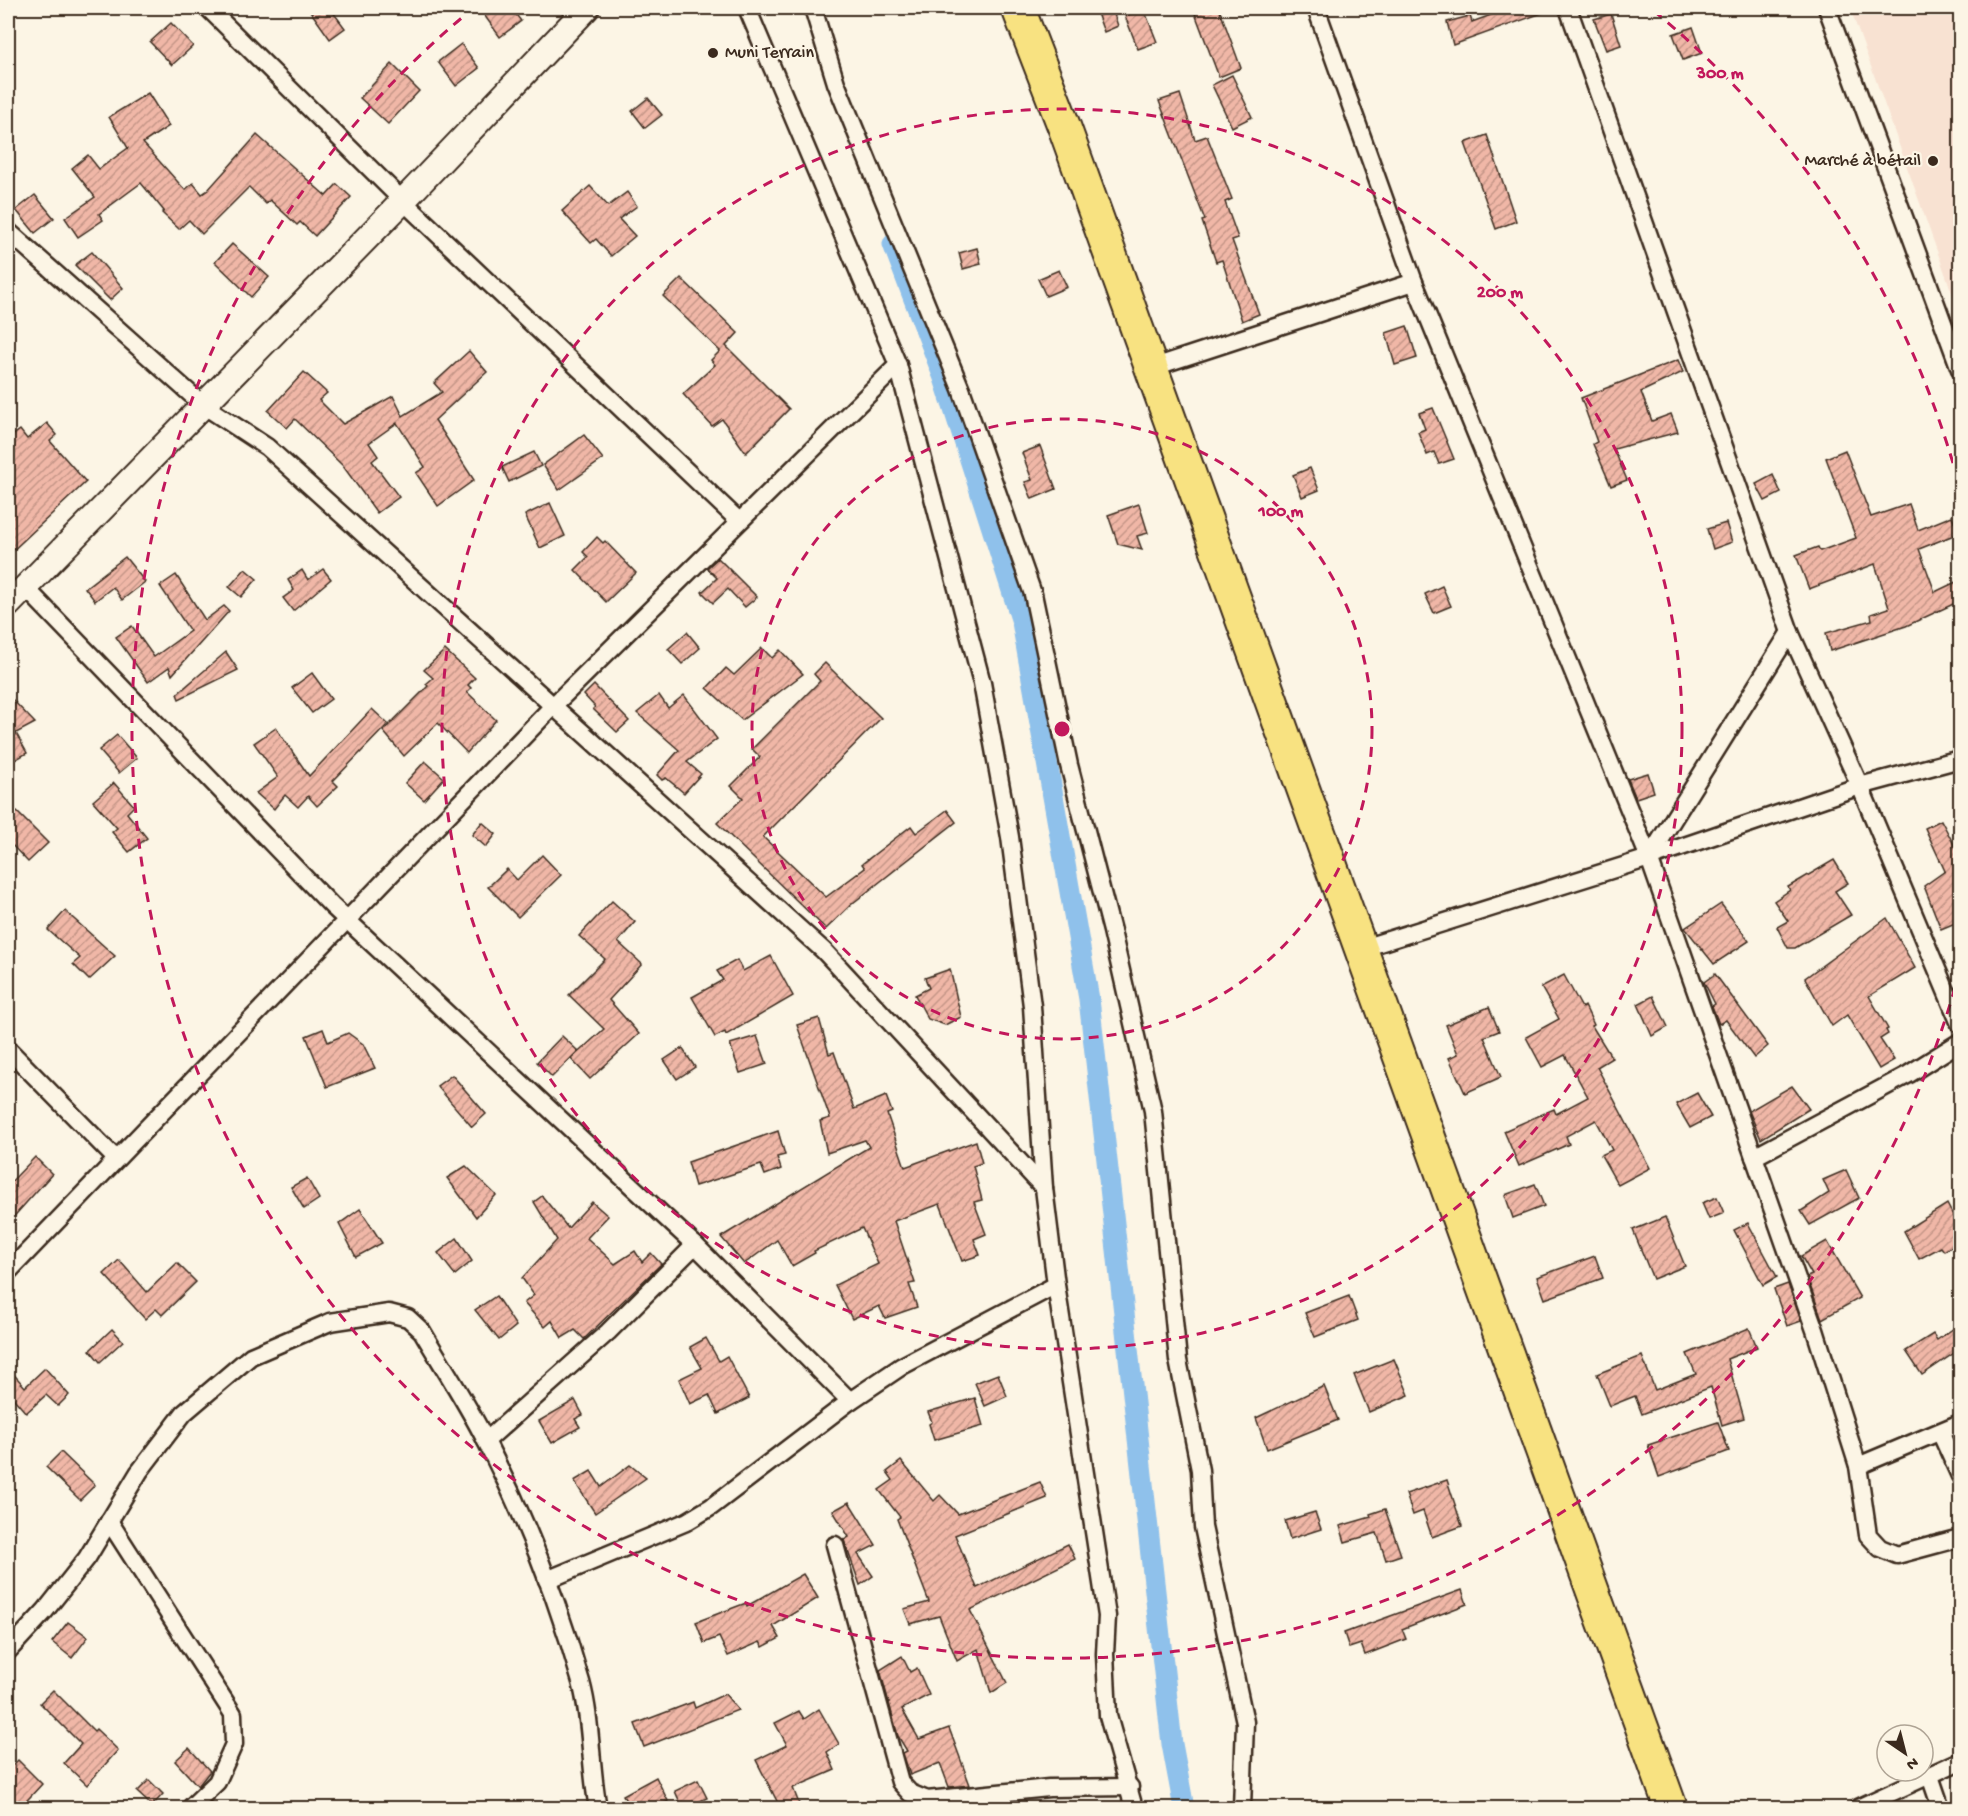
<svg xmlns="http://www.w3.org/2000/svg" width="1968" height="1816" viewBox="0 0 1968 1816" font-family="'Gochi Hand',sans-serif">
  <defs>
    <pattern id="building-hatch" width="6" height="6" patternUnits="userSpaceOnUse" patternTransform="scale(1.5)"><rect width="6" height="6" fill="#f0b7a7"/><path d="M-1 1l2-2M0 6l6-6M5 7l2-2" fill="none" stroke="#c49587"/></pattern>
  </defs>
  <rect width="100%" height="100%" fill="#fcf5e5"/>
  <filter id="ink" filterUnits="userSpaceOnUse"><feTurbulence type="fractalNoise" baseFrequency=".0167" numOctaves="2"/><feDisplacementMap in="SourceGraphic" scale="12" xChannelSelector="R" yChannelSelector="G"/><feConvolveMatrix kernelMatrix="1 2 1 2 8 2 1 2 1" color-interpolation-filters="sRGB"/></filter>
  <g filter="url(#ink)">
    <path fill="#f8e2d2" d="M1850 8H1960V315Z"/>
    <g fill="none" stroke-linecap="round" stroke-linejoin="round">
      <path stroke="#8fc1eb" stroke-width="21" d="M893 244 944 378 1022 622 1089 999 1172 1744 1184 1808"/>
    </g>
    <g fill="url(#building-hatch)" stroke="#3b2a1e" stroke-width="1.5">
      <path d="M308 8H330L345 28 330 39Z"/>
      <path d="M479 8H511L521 21 500 37Z"/>
      <path d="M1095 8H1112L1118 26 1104 32Z"/>
      <path d="M1193 8H1219L1241 68 1219 77Z"/>
      <path d="M1510 8 1553 9 1453 45 1447 22 1470 16 1472 22Z"/>
      <path d="M1144 9 1157 42 1138 49 1125 16Z"/>
      <path d="M1611 14 1621 45 1606 50 1594 19Z"/>
      <path d="M171 23 193 46 172 65 150 42Z"/>
      <path d="M1693 27 1702 53 1683 60 1673 34Z"/>
      <path d="M461 44 479 68 456 86 438 62Z"/>
      <path d="M392 64 419 91 388 124 360 98Z"/>
      <path d="M1232 75 1252 117 1232 127 1212 85Z"/>
      <path d="M148 93 169 126 143 143 185 190 193 183 202 194 208 190 257 135 326 196 337 184 351 197 315 236 300 222 297 225 270 200 266 204 249 187 202 234 189 220 179 229 162 213 164 211 141 183 99 214 103 220 78 237 65 218 95 197 72 168 88 155 99 169 128 148 109 117Z"/>
      <path d="M1180 94 1195 140 1207 136 1232 199 1225 202 1238 238 1232 240 1259 314 1242 321 1222 260 1216 262 1202 221 1205 220 1159 101Z"/>
      <path d="M648 98 662 115 645 128 632 111Z"/>
      <path d="M1487 135 1516 221 1496 229 1465 143Z"/>
      <path d="M590 186 608 206 627 192 637 206 619 219 635 236 611 256 596 239 591 243 562 211Z"/>
      <path d="M35 195 54 218 35 233 16 210Z"/>
      <path d="M232 244 269 277 251 297 215 262Z"/>
      <path d="M977 248 981 264 963 269 959 253Z"/>
      <path d="M92 252 123 288 110 300 75 265Z"/>
      <path d="M1059 270 1067 287 1046 296 1038 279Z"/>
      <path d="M681 278 738 333 726 346 789 409 746 453 722 419 712 426 683 394 715 365 711 360 720 351 663 296Z"/>
      <path d="M1407 326 1417 358 1395 365 1386 333Z"/>
      <path d="M469 351 487 372 435 420 474 480 438 506 416 473 425 467 397 423 369 443 378 456 372 461 399 497 377 513 343 466 295 419 287 428 268 411 304 372 327 393 319 400 343 424 393 396 403 416 442 392 434 383Z"/>
      <path d="M1678 360 1683 372 1641 392 1652 421 1671 414 1678 432 1614 449 1627 480 1611 486 1593 444 1597 442 1581 398Z"/>
      <path d="M1433 408 1454 459 1439 464 1434 452 1427 455 1418 432 1425 429 1419 413Z"/>
      <path d="M47 423 57 435 50 441 86 482 8 555V439L20 430 27 439Z"/>
      <path d="M584 435 603 459 559 490 543 465Z"/>
      <path d="M1040 446 1056 489 1032 499 1025 482 1032 480 1022 453Z"/>
      <path d="M1845 450 1871 517 1909 504 1918 530 1952 516 1959 533 1919 549 1935 592 1960 580V601L1906 626 1830 651 1826 633 1872 620 1871 614 1889 608 1875 564 1809 589 1796 555 1818 547 1820 551 1856 538 1826 458Z"/>
      <path d="M534 452 541 466 509 482 502 467Z"/>
      <path d="M1310 468 1319 490 1302 497 1293 475Z"/>
      <path d="M1773 475 1781 493 1765 501 1756 484Z"/>
      <path d="M550 503 565 536 540 548 525 515Z"/>
      <path d="M1139 504 1148 533 1137 536 1142 550 1118 544 1108 515Z"/>
      <path d="M1726 523 1732 542 1713 549 1707 529Z"/>
      <path d="M597 537 603 543 605 541 636 573 606 602 575 570 588 557 583 552Z"/>
      <path d="M125 557 145 582 122 600 113 587 95 601 85 588Z"/>
      <path d="M718 558 757 597 745 607 728 589 713 603 702 592 717 578 707 568Z"/>
      <path d="M245 569 257 579 241 597 229 587Z"/>
      <path d="M323 569 331 579 293 611 283 598 294 590 288 580 302 570 308 580Z"/>
      <path d="M176 575 205 620 224 606 229 611 172 675 169 667 148 682 116 637 132 626 154 657 190 631 160 586Z"/>
      <path d="M1442 586 1451 606 1434 613 1425 594Z"/>
      <path d="M687 632 700 648 682 664 668 649Z"/>
      <path d="M762 648 772 658 780 650 803 674 742 720 707 688 726 668 734 675Z"/>
      <path d="M445 650 475 678 468 685 471 688 467 692 496 720 467 753 438 723 404 756 383 731 428 686 426 684 433 678 424 670Z"/>
      <path d="M226 652 238 670 179 699 177 694Z"/>
      <path d="M825 663 881 718 763 837 826 897 865 868 862 864 911 826 916 833 947 810 956 822 853 903 826 929 717 823 743 798 731 786 760 757 752 749 820 681 814 674Z"/>
      <path d="M312 673 331 699 312 713 292 688Z"/>
      <path d="M594 685 629 721 617 732 593 709 595 707 584 695Z"/>
      <path d="M8 695 35 723 16 733 27 753 8 764Z"/>
      <path d="M659 695 668 708 684 695 717 739 687 762 701 774 684 793 666 778 662 780 657 775 679 750 637 713Z"/>
      <path d="M372 709 388 724 333 781 338 786 317 806 308 796 298 807 285 795 274 809 256 793 278 777 254 743 276 728 309 776Z"/>
      <path d="M117 735 137 758 119 773 99 750Z"/>
      <path d="M425 761 444 778 424 800 405 783Z"/>
      <path d="M1648 773 1654 792 1636 798 1628 779Z"/>
      <path d="M114 783 134 806 127 813 147 838 129 852 112 832 117 828 93 801Z"/>
      <path d="M8 803 48 843 28 862 8 841Z"/>
      <path d="M1941 820 1960 856V921L1941 929 1924 886 1945 871 1925 828Z"/>
      <path d="M482 822 496 834 486 847 472 835Z"/>
      <path d="M542 855 561 875 518 917 488 887 507 869 517 880Z"/>
      <path d="M1834 860 1848 883 1835 891 1851 915 1795 948H1788L1777 927 1788 921 1774 901 1790 890 1788 887Z"/>
      <path d="M612 901 635 922 618 942 642 964 609 1000 639 1034 590 1079 571 1059 604 1029 569 995 605 959 579 936Z"/>
      <path d="M1721 904 1749 941 1714 964 1685 928Z"/>
      <path d="M65 911 115 956 89 980 73 964 80 958 48 930Z"/>
      <path d="M1887 918 1915 968 1869 996 1888 1029 1886 1030 1888 1034 1880 1039 1894 1060 1879 1069 1847 1015 1832 1026 1805 978Z"/>
      <path d="M771 956 793 996 726 1035 725 1032 715 1037 692 997 723 980 717 971 737 960 743 971Z"/>
      <path d="M950 969 961 1017 945 1025 928 1019 915 995 929 988 925 978Z"/>
      <path d="M1715 974 1768 1046 1754 1058 1726 1020 1719 1024 1712 1006 1715 1004 1704 982Z"/>
      <path d="M1564 975 1582 1008 1585 1006 1594 1025 1592 1026 1612 1058 1597 1067 1650 1168 1618 1185 1601 1155 1612 1150 1596 1120 1566 1136 1569 1144 1519 1166 1504 1131 1554 1109 1556 1114 1588 1097 1565 1055 1542 1067 1526 1037 1559 1019 1541 987Z"/>
      <path d="M1653 996 1668 1027 1652 1036 1638 1004Z"/>
      <path d="M1489 1007 1499 1031 1484 1037 1501 1077 1465 1093 1449 1058 1458 1054 1446 1025Z"/>
      <path d="M819 1018 829 1054 834 1052 854 1109 886 1096 892 1112 887 1114 905 1167 976 1141 982 1163 973 1166 982 1200 974 1202 986 1234 974 1239 980 1255 962 1261 940 1204 894 1221 915 1283 909 1284 917 1307 885 1318 879 1306 852 1319 835 1285 878 1264 862 1228 814 1251 815 1253 792 1266 777 1240 744 1264 721 1237 869 1147 865 1140 827 1153 820 1121 830 1118 797 1025Z"/>
      <path d="M323 1029 328 1042 348 1033 363 1044 375 1068 327 1087 306 1036Z"/>
      <path d="M562 1036 578 1051 552 1077 537 1062Z"/>
      <path d="M757 1036 767 1064 740 1073 730 1044Z"/>
      <path d="M682 1048 695 1067 677 1079 664 1060Z"/>
      <path d="M452 1075 486 1114 472 1127 437 1086Z"/>
      <path d="M1792 1086 1809 1109 1761 1139 1749 1111Z"/>
      <path d="M1697 1093 1711 1117 1690 1128 1676 1104Z"/>
      <path d="M778 1131 785 1155 777 1157 781 1169 765 1175 761 1165 695 1186 688 1162Z"/>
      <path d="M35 1157 52 1174 8 1223V1185Z"/>
      <path d="M466 1166 496 1195 476 1217 447 1178Z"/>
      <path d="M1846 1170 1859 1198 1810 1225 1801 1211 1829 1193 1823 1180Z"/>
      <path d="M307 1178 319 1199 304 1209 291 1187Z"/>
      <path d="M1535 1184 1544 1206 1513 1218 1505 1195Z"/>
      <path d="M542 1196 568 1228 592 1202 608 1216 587 1238 615 1264 635 1251 642 1262 651 1253 661 1264 584 1339 575 1330 562 1338 552 1321 545 1327 524 1303 534 1295 522 1278 557 1240 534 1202Z"/>
      <path d="M1717 1197 1724 1213 1709 1219 1702 1203Z"/>
      <path d="M1947 1204 1960 1229V1242L1944 1251 1941 1247 1919 1259 1904 1231Z"/>
      <path d="M360 1209 382 1243 356 1257 339 1224Z"/>
      <path d="M1665 1217 1685 1266 1653 1279 1633 1230Z"/>
      <path d="M1748 1223 1777 1277 1763 1285 1734 1230Z"/>
      <path d="M457 1238 472 1261 455 1275 438 1253Z"/>
      <path d="M1827 1241 1860 1298 1822 1319 1807 1277 1812 1275 1801 1256Z"/>
      <path d="M1595 1256 1603 1278 1545 1299 1537 1277Z"/>
      <path d="M119 1260 147 1292 177 1263 196 1282 162 1315 156 1309 145 1319 104 1274Z"/>
      <path d="M1788 1284 1801 1321 1787 1326 1774 1289Z"/>
      <path d="M496 1296 516 1326 499 1340 475 1310Z"/>
      <path d="M1349 1296 1358 1320 1315 1337 1305 1313Z"/>
      <path d="M1960 1324V1349L1922 1375 1906 1351 1933 1334 1937 1340Z"/>
      <path d="M1749 1328 1757 1347 1727 1359 1744 1418 1722 1425 1711 1387 1642 1414 1635 1396 1610 1406 1597 1374 1642 1356 1655 1390 1696 1374 1687 1354Z"/>
      <path d="M112 1329 123 1341 100 1362 90 1350Z"/>
      <path d="M706 1338 719 1361 727 1356 749 1398 718 1414 709 1395 690 1404 679 1379 702 1368 690 1347Z"/>
      <path d="M1394 1359 1409 1395 1369 1412 1354 1375Z"/>
      <path d="M8 1368 25 1387 45 1368 69 1395 58 1406 46 1395 26 1413 8 1392Z"/>
      <path d="M998 1374 1007 1396 985 1406 975 1383Z"/>
      <path d="M1324 1386 1338 1420 1267 1449 1256 1418Z"/>
      <path d="M975 1398 983 1426 934 1440 929 1424 932 1422 928 1412Z"/>
      <path d="M575 1400 583 1415 575 1419 580 1427 552 1443 539 1421Z"/>
      <path d="M1718 1422 1729 1451 1659 1477 1648 1445Z"/>
      <path d="M61 1452 95 1485 80 1500 46 1467Z"/>
      <path d="M901 1461 934 1501 940 1495 958 1514 1040 1482 1047 1498 955 1535 977 1588 1068 1544 1075 1559 970 1610 1007 1683 991 1693 978 1649 957 1661 939 1616 910 1624 904 1609 929 1602 897 1519 900 1517 879 1490 893 1480 887 1472Z"/>
      <path d="M630 1465 646 1478 595 1513 574 1481 591 1471 601 1487Z"/>
      <path d="M1447 1480 1462 1526 1432 1537 1423 1511 1413 1515 1406 1494Z"/>
      <path d="M849 1502 876 1545 858 1554 873 1576 860 1585 844 1540 849 1537 833 1511Z"/>
      <path d="M1385 1509 1401 1555 1386 1560 1377 1533 1345 1542 1340 1526 1371 1517 1370 1514Z"/>
      <path d="M1315 1512 1321 1529 1290 1539 1285 1521Z"/>
      <path d="M803 1574 818 1598 773 1626 780 1638 763 1647 760 1642 728 1656 719 1637 704 1643 696 1622 746 1603 747 1606Z"/>
      <path d="M1462 1590 1467 1604 1402 1629 1406 1639 1365 1655 1361 1644 1349 1648 1344 1633Z"/>
      <path d="M68 1622 88 1637 72 1658 52 1642Z"/>
      <path d="M902 1656 910 1672 917 1668 929 1695 902 1709 919 1739 949 1728 970 1785 949 1787 940 1763 910 1775 903 1753 907 1751 898 1736 880 1670Z"/>
      <path d="M53 1690 94 1731 96 1729 118 1750 87 1785 64 1763 81 1744 40 1703Z"/>
      <path d="M725 1694 738 1710 644 1747 635 1724 693 1702 695 1708Z"/>
      <path d="M819 1709 839 1744 827 1752 835 1770 793 1788 801 1809H781L756 1760 787 1745 775 1723 799 1711 804 1719Z"/>
      <path d="M189 1748 210 1771 198 1786 175 1761Z"/>
      <path d="M18 1760 42 1784 19 1809H8V1770Z"/>
      <path d="M656 1777 668 1801 656 1809H630L623 1795Z"/>
      <path d="M149 1780 163 1794 152 1806 137 1792Z"/>
      <path d="M698 1780 707 1798 683 1809 675 1791Z"/>
    </g>
    <g fill="none" stroke-linecap="round" stroke-linejoin="round">
      <defs>
        <g id="street">
          <path d="M208 8 403 201 738 520"/>
          <path d="M747 8 898 365 982 683 1010 837 1032 1006 1044 1188 1056 1285 1107 1616 1105 1654 1108 1716 1134 1808"/>
          <path d="M813 8 836 83 961 389 1033 594 1069 765 1112 931 1153 1111 1178 1360 1200 1470 1203 1527 1245 1722 1242 1808"/>
          <path d="M1316 8 1414 282 1649 858 1815 1330 1858 1466 1868 1535 1880 1548 1897 1555 1960 1538"/>
          <path d="M1568 8 1790 632"/>
          <path d="M1827 8 1960 369"/>
          <path d="M8 231 203 405 267 447 824 951 1044 1188"/>
          <path d="M1151 368 1414 282"/>
          <path d="M25 587 332 906 695 1245 850 1401"/>
          <path d="M1649 858 1790 632 1860 786 1960 1024"/>
          <path d="M1360 949 1649 858 1860 786 1960 759"/>
          <path d="M8 1049 116 1159"/>
          <path d="M1754 1157 1909 1074 1960 1042"/>
          <path d="M8 1272 553 706 898 365"/>
          <path d="M1940 1432 1960 1476"/>
          <path d="M486 1441 608 1332 695 1245"/>
          <path d="M1858 1466 1960 1423"/>
          <path d="M109 1521 233 1714 234 1744 217 1782 190 1808"/>
          <path d="M835 1545 900 1782 910 1793 927 1800 1049 1788 1130 1787"/>
          <path d="M547 1580 686 1522 711 1507 850 1401 902 1366 1056 1285"/>
          <path d="M8 1651 45 1611 87 1558 139 1472 184 1413 251 1356 330 1322 389 1313 408 1318 422 1331C443 1367 467 1403 486 1441 525 1517 558 1600 581 1682 592 1722 590 1768 598 1808"/>
          <path d="M1930 1776 1941 1808"/>
          <path d="M1858 1808 1960 1761"/>
        </g>
        <path id="secondary" d="M8 605 403 201 587 8"/>
        <path id="highway" d="M1018 8 1065 129 1671 1808"/>
      </defs>
      <use href="#street" stroke="#3b2a1e" stroke-width="21"/>
      <use href="#secondary" stroke="#3b2a1e" stroke-width="28"/>
      <use href="#highway" stroke="#3b2a1e" stroke-width="36"/>
      <use href="#street" stroke="#fcf5e5" stroke-width="16"/>
      <use href="#secondary" stroke="#fcf5e5" stroke-width="24"/>
      <use href="#highway" stroke="#f8e281" stroke-width="32"/>
    </g>
  </g>
  <g fill="none" stroke="#c2185b" stroke-width="3" stroke-dasharray="10 8">
    <circle cx="1062" cy="729" r="310"/>
    <circle cx="1062" cy="729" r="620"/>
    <path d="M1960 970A930 930 0 1 1 470 11M1654 11A930 930 0 0 1 1960 488"/>
  </g>
  <g fill="#3b2a1e" stroke="#fcf5e5" stroke-width="2">
    <circle cx="713" cy="53" r="6"/>
    <circle cx="1933" cy="161" r="6"/>
  </g>
  <g text-anchor="middle" dominant-baseline="central" stroke-width="4.5" stroke-linejoin="round" paint-order="stroke">
    <g font-size="18" fill="#3b2a1e" stroke="#fcf5e5" text-anchor="start">
      <text x="725" y="53">Muni Terrain</text>
      <text x="1921" y="161" text-anchor="end">Marché à bétail</text>
    </g>
  </g>
  <circle cx="1062" cy="729" r="9" fill="#c2185b" stroke="#fcf5e5" stroke-width="3"/>
  <g font-size="18" text-anchor="middle" font-weight="bold" fill="#c2185b" stroke="#fcf5e5" stroke-width="4.5" stroke-linejoin="round" paint-order="stroke">
    <text x="1720" y="78">300 m</text>
    <text x="1500" y="297">200 m</text>
    <text x="1281" y="516">100 m</text>
  </g>
  <rect width="1968" height="1816" fill="none" stroke="#fcf5e5" stroke-width="30"/>
  <rect x="15" y="15" width="1938" height="1786" fill="none" stroke="#3b2a1e" stroke-width="2" filter="url(#ink)"/>
  <g transform="translate(1905 1753) rotate(145)"><circle r="28" fill="#fcf5e5" stroke="#afa495" stroke-width="1.5"/>
  <path d="M0-4.5L10 22L0 15L-10 22Z" fill="#3b2a1e"/>
  <text y="-9" font-size="16" font-weight="bold" text-anchor="middle" fill="#3b2a1e">N</text>
  </g>
</svg>
